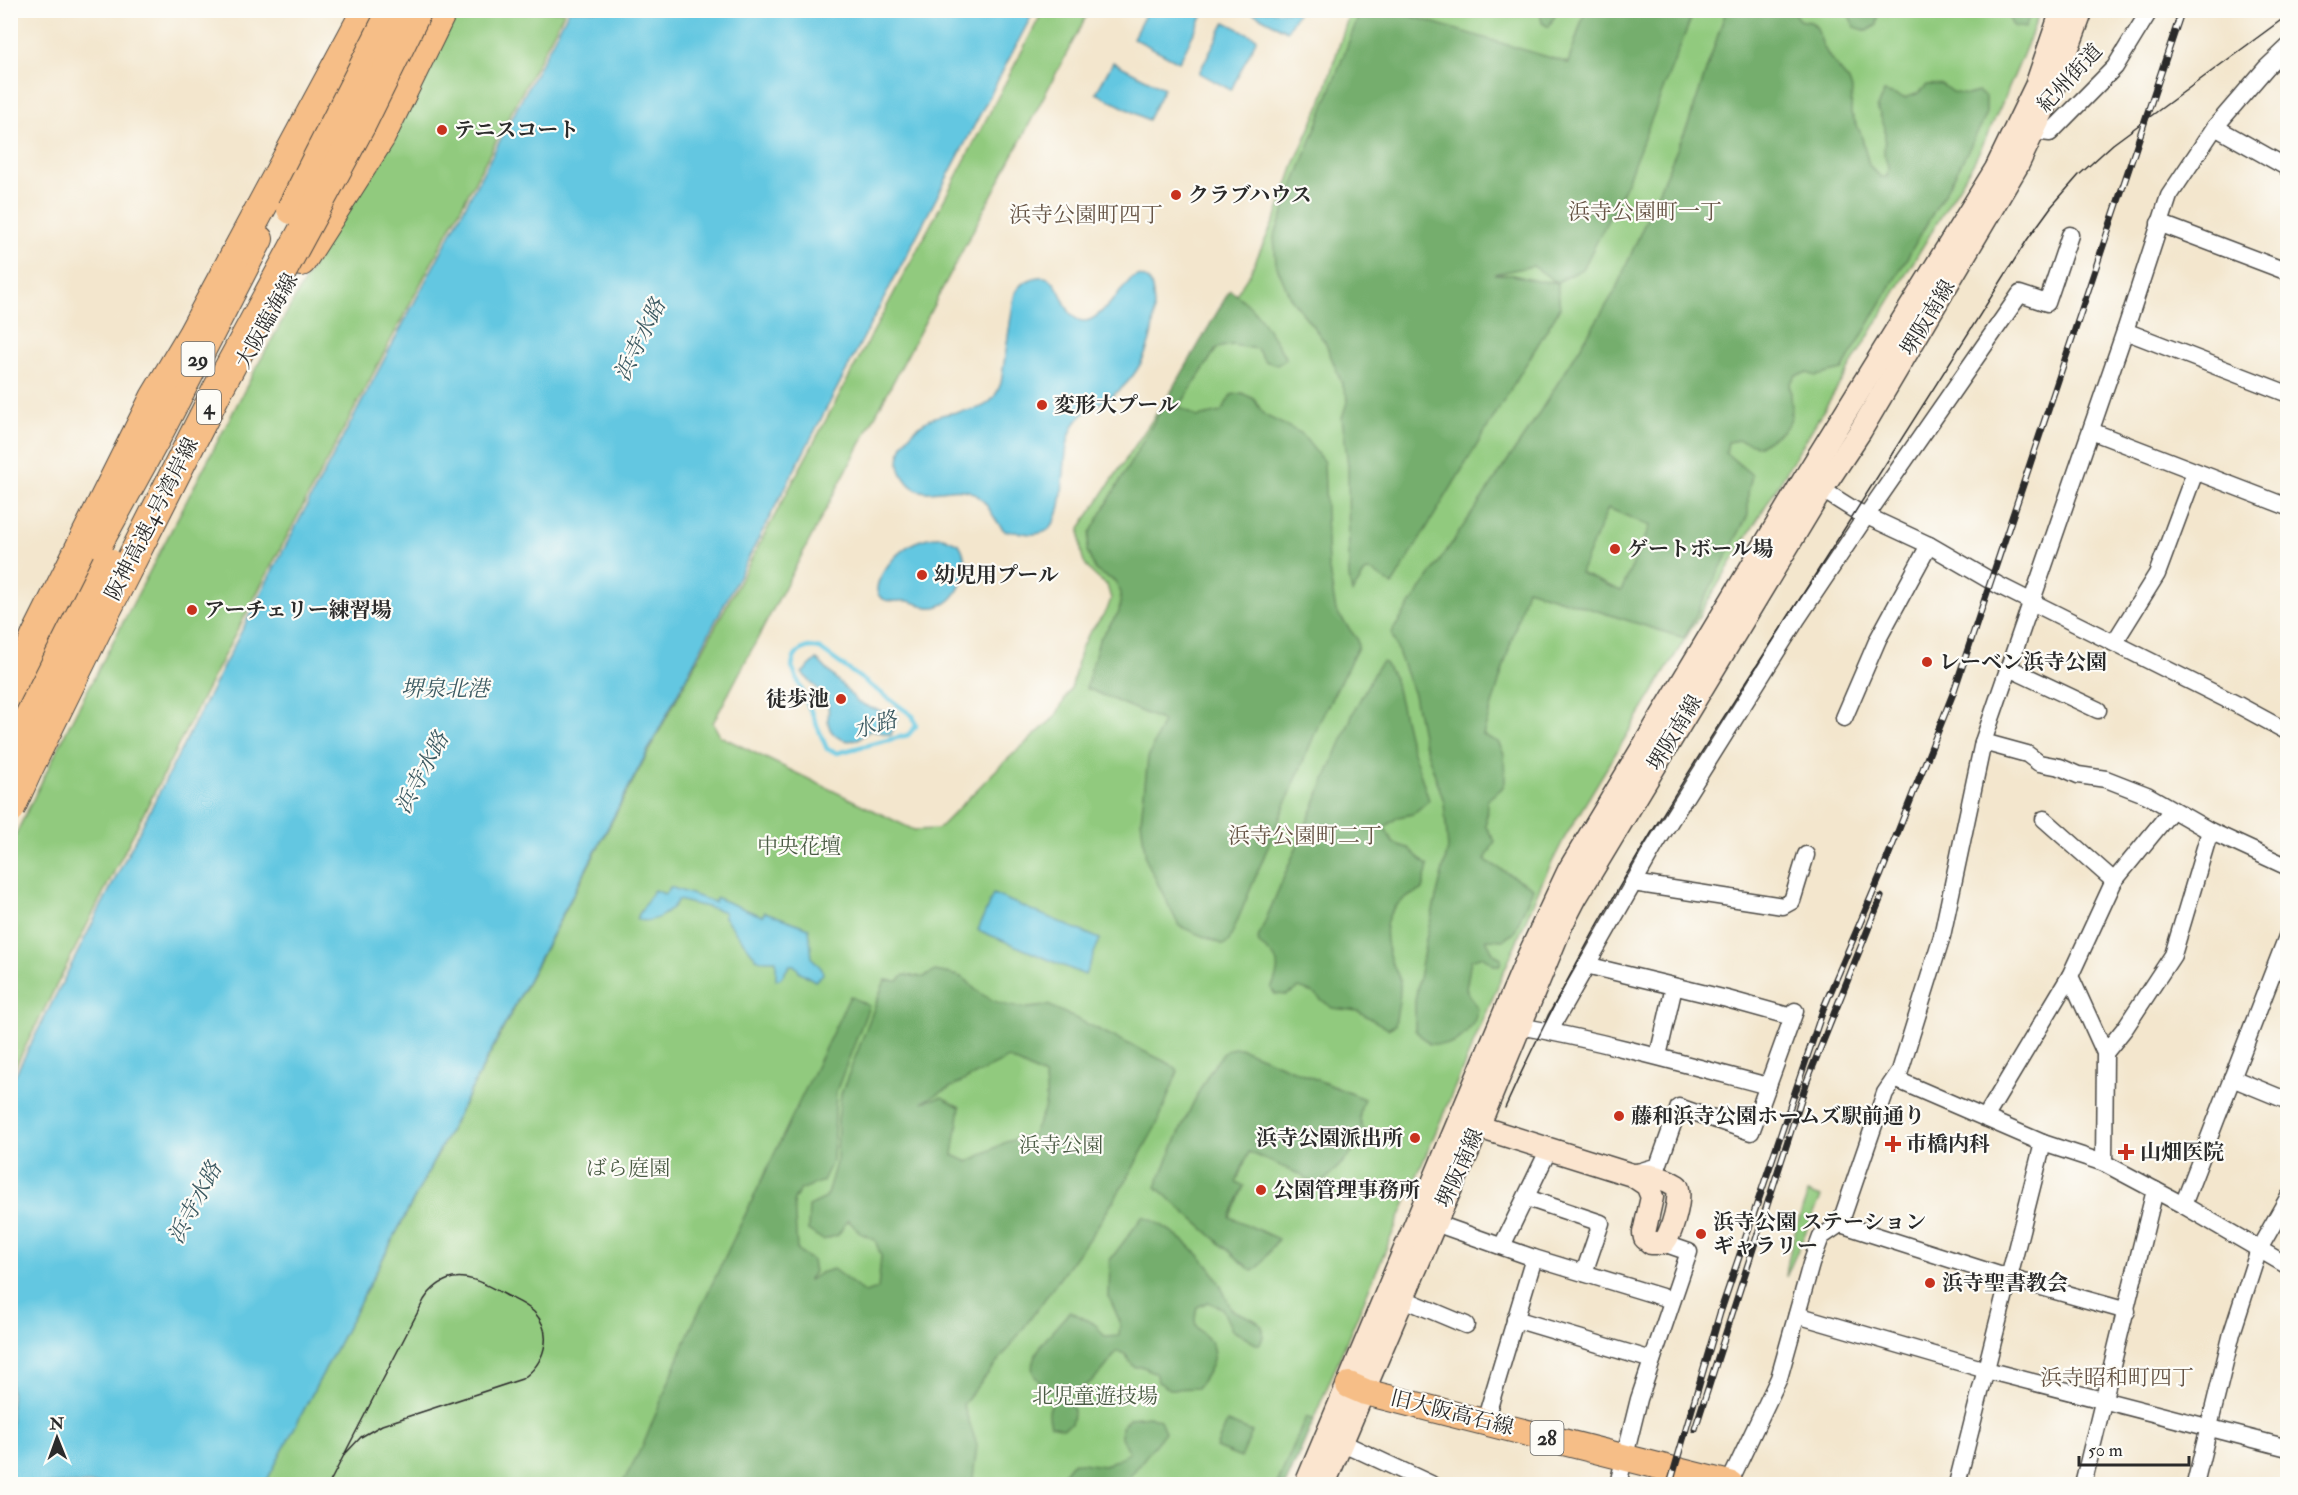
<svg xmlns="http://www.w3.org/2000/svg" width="2298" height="1495" viewBox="0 0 2298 1495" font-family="'IM FELL Double Pica','Noto Serif JP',serif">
  <rect width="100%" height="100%" fill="#fdfcf7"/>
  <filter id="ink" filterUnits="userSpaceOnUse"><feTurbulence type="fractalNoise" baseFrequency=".0167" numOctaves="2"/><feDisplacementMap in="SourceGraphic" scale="12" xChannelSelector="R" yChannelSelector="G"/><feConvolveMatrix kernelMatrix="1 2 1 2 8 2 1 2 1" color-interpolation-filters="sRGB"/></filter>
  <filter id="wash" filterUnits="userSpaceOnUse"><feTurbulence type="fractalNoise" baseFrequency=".008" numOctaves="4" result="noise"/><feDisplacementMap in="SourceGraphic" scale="24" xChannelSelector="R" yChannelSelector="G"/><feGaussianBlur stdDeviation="1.35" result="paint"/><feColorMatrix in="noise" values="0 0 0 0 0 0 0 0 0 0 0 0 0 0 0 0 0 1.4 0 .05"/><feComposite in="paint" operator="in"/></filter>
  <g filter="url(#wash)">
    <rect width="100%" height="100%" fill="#f3e6cd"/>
    <g fill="#91ca7e" stroke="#5e7a54" stroke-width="1.5">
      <path d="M454 11H565L220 663 11 1075V844L73 718 255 370Z"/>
      <path d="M1043 11H1089L713 723 720 736 914 830 938 829 1000 766 1055 717 1072 686 1081 648 1088 635 1107 610 1111 599 1107 585C1081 568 1080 557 1080 528L1249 275 1278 212 1295 162 1321 103 1350 11H2040C2021 63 1999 112 1974 162L1565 837 1542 882 1286 1484H265L654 741 946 196Z"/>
      <path d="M1808 1193 1821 1197 1786 1277C1788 1252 1798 1220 1808 1193Z"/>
    </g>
    <g fill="#74ae6d" stroke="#506c4c" stroke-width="1.5" fill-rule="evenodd">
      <path d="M1361 10 1394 11 1568 63 1585 11H1694L1626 184 1583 269 1557 282 1560 308 1392 585 1373 572 1366 571 1352 593 1349 577 1348 465 1342 418 1348 399 1325 342 1290 297 1276 264 1274 237ZM1533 266 1556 282 1537 281 1513 275 1494 274Z"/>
      <path d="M1540 11H1557L1549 27 1542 23Z"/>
      <path d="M1726 11H1793L1799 20 1811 22 1817 28 1823 46 1830 58 1849 81 1852 89 1851 113 1861 134 1869 165 1881 177H1887L1888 166 1884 154 1885 128 1877 107 1884 92 1905 98 1919 93 1927 85 1941 84 1952 92 1967 95 1978 92 1986 97V116L1954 177 1842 370 1816 376 1807 373 1796 375 1790 384C1794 425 1794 425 1759 446L1739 440 1728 442 1726 453 1752 475 1748 493V515L1684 638 1527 589 1483 735 1498 742 1504 754 1505 782 1502 788 1487 800 1486 827 1495 841 1485 860 1533 888 1514 933 1503 940 1486 939 1494 954 1501 958 1500 965H1494L1482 956 1471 960 1466 989 1478 1009C1476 1022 1466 1036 1453 1043 1447 1046 1436 1044 1429 1044L1415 1030V1001L1426 939 1448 849 1444 802 1423 740 1414 695 1392 635 1393 630 1531 426 1614 293 1689 122ZM1608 508 1650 526 1621 591 1580 573Z"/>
      <path d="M1846 11H1878L1877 25 1867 31 1855 27Z"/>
      <path d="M2005 11V10L2032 11 2025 28 2013 26Z"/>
      <path d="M1230 290C1258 309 1268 329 1286 358L1284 361 1277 365 1265 361 1257 349 1232 345 1217 348 1179 407 1197 417 1221 412 1231 395 1242 393 1254 399 1264 415 1301 433 1324 462 1328 564 1336 611 1357 639 1358 647 1320 721 1229 941 1223 945 1179 926 1146 860 1141 820 1148 758 1163 721 1086 688 1099 640 1119 612 1121 593 1115 581 1096 571 1087 551 1090 533Z"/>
      <path d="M1382 662 1385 663 1395 680 1409 740 1429 800 1413 814 1398 817 1385 827 1393 843 1408 848 1428 866 1422 890C1387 904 1378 924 1391 961 1393 968 1400 975 1400 983 1401 996 1397 1012 1395 1025L1388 1029 1358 1011 1332 1008 1313 993 1299 988 1287 995 1275 994 1271 988C1283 966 1278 957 1259 944L1258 938 1355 709 1376 669Z"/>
      <path d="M935 971C944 973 955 974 963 978 968 980 972 987 976 990 997 1006 1023 1012 1048 1005L1170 1064 1178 1071 1158 1122 1127 1179 1095 1230 1009 1348 963 1404 977 1445 973 1478 980 1484H622L644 1443 689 1332 850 996 869 1006 836 1092 833 1160 823 1181 800 1190 794 1200 797 1249 812 1261 814 1272 808 1281 820 1273 833 1269 865 1293 878 1289 881 1256 875 1240 860 1233 848 1220 838 1235 823 1240 808 1230 809 1206 826 1198 837 1159 838 1120 841 1094 885 980 898 981 904 975 924 977ZM1008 1058 1044 1076C1050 1102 1044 1112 1032 1135L1006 1142 968 1162 953 1155 960 1107 942 1097 922 1102Z"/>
      <path d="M1240 1048 1364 1099C1359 1111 1358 1121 1365 1132L1360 1145 1318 1187 1301 1175 1249 1152 1236 1182 1244 1186 1230 1217 1278 1239 1258 1268 1252 1271 1156 1187C1167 1162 1209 1056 1230 1049 1233 1048 1236 1048 1240 1048Z"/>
      <path d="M1143 1216C1168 1227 1192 1245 1209 1267 1219 1279 1225 1295 1231 1309 1245 1318 1273 1319 1260 1344H1256L1232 1330 1222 1308 1208 1302 1197 1307C1196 1311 1195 1317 1195 1321 1196 1331 1204 1333 1209 1340 1221 1356 1207 1375 1197 1388L1170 1389 1158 1382 1155 1373 1144 1367H1134L1125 1354 1117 1351C1106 1368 1091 1388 1071 1391 1070 1407 1076 1407 1071 1424L1063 1428 1051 1425C1047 1412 1049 1407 1056 1396 1049 1387 1037 1384 1033 1372 1027 1354 1059 1325 1070 1311L1096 1325 1105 1337 1119 1336 1120 1322 1109 1297 1110 1260Z"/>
      <path d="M1149 1416 1160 1420 1165 1432 1124 1484H1057C1065 1477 1064 1468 1074 1462L1104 1466 1129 1453 1121 1437V1427L1130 1418Z"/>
      <path d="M1306 1417 1314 1420 1286 1484H1277Z"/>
      <path d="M1227 1422 1252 1432 1241 1458 1216 1448Z"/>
    </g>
    <g fill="#63c7e1" stroke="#477986" stroke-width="1.5">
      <path d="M569 10 1034 11 265 1484H11V1083L268 579Z"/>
      <path d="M1147 11H1205L1179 62 1133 38Z"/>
      <path d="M1249 11H1298L1287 31Z"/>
      <path d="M1225 22 1257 38 1231 90 1199 73Z"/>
      <path d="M1113 62 1164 88 1148 120 1096 93Z"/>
      <path d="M1138 276C1149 277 1152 284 1153 295 1158 333 1144 373 1112 396 1098 405 1081 411 1073 427 1059 454 1069 510 1049 529 1039 538 1017 532 1005 531 992 519 989 501 973 493 951 482 926 503 908 483 903 477 899 471 899 463 899 453 902 445 908 437 917 426 931 417 946 414 972 409 991 413 1001 383L1014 297C1016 289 1021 283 1029 280 1067 262 1057 323 1086 321 1100 319 1121 290 1131 279Z"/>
      <path d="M943 537 959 544C972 562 962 600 939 606 927 610 919 603 908 601 902 600 896 602 890 601 863 597 885 568 894 558 907 544 924 536 943 537Z"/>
      <path d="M817 659 857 701 868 707 898 716 891 735 871 730C865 733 861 739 855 740 842 743 828 734 828 720 828 714 830 709 827 702 822 691 810 682 802 673Z"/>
      <path d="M670 887 714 902 717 898 762 916 765 912 809 928 812 958 822 969 823 974 815 981 800 972 794 965H790L781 978 776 980V960H760L756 958 724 917V912C709 906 694 905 678 900 670 913 652 925 636 919L654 890 665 894Z"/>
      <path d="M993 894 1100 939 1085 975 978 930Z"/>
    </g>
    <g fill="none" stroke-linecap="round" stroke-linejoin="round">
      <path stroke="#63c7e1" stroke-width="4.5" d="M809 647 820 649 913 716 916 726 908 735 837 753 827 749 792 667C793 656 799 649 809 647Z"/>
    </g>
  </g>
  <g filter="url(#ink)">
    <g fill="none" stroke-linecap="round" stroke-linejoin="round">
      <defs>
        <g id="minor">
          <path d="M2215 127 2288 168"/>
          <path d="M2034 131 2050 133 2115 67 2150 10"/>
          <path d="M2159 223 2288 272"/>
          <path d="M2125 331 2288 394"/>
          <path d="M2091 431 2288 507"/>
          <path d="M1813 484 1856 511 1929 545 1998 585 2240 706 2288 732"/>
          <path d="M2114 643 2157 574 2195 472"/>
          <path d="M2009 668 2098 710"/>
          <path d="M1844 718 1878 639 1929 545"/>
          <path d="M1983 742 2027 754 2039 763 2060 767 2078 775 2106 779 2147 795 2210 831 2288 867"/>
          <path d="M2044 819 2114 881"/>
          <path d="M1633 883 1783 906 1792 901 1806 855"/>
          <path d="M1586 965 1727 999 1792 1017"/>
          <path d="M1519 1026C1603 1041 1685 1064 1768 1086"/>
          <path d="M1551 1031 1556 1019 1654 847 1797 619 1866 516 2020 294 2047 303 2070 235"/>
          <path d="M2105 1053 2125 1028 2173 955 2210 831"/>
          <path d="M1658 1056 1674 987"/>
          <path d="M2232 1078 2288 1101"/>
          <path d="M1895 1079 2043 1143 2104 1163 2183 1205 2288 1266"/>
          <path d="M1985 1118 2070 976"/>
          <path d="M2104 1163 2105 1053 2070 976 2114 881 2172 810"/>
          <path d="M1638 1172 1658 1166 1679 1107 1751 1132 1795 1011"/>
          <path d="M1527 1198 1601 1223 1584 1273"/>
          <path d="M2183 1205 2288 934"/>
          <path d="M1435 1223 1534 1258 1672 1300"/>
          <path d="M1840 1224 2009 1278 2127 1311"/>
          <path d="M1502 1246 1549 1149"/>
          <path d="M1404 1299 1466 1325"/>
          <path d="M1797 1315 1986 1370 2288 1448"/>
          <path d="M1515 1319 1652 1360"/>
          <path d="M1485 1421 1534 1258"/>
          <path d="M1343 1443 1431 1484"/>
          <path d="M1618 1484 1639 1399 1689 1252 1663 1243"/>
          <path d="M1727 1484 1733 1475 1779 1378 1811 1264 1821 1237 1840 1224 1885 1093 1900 1071 1942 936 1983 742 2125 331 2169 196 2215 127 2266 68 2288 47"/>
          <path d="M1957 1484 2043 1143"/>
          <path d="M2083 1484 2155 1190"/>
          <path d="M2195 1484 2232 1333 2259 1249 2288 1198"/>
        </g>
        <g id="secondary">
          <path d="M1466 1123 1632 1175C1648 1174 1663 1177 1677 1186 1682 1196 1672 1235 1663 1243H1651L1645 1238 1644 1233 1652 1197 1647 1185 1632 1175"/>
          <path d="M1306 1484 1528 957 1569 870 1805 478 1996 169 2036 86 2062 10"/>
          <path d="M1324 1484 1435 1223 1469 1149 1562 924 1576 897 1822 489 1861 430 2017 166 2050 96 2082 10"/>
        </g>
        <g id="primary">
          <path d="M85 570 158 437 260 239"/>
          <path d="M1349 1385 1365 1392 1730 1484"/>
        </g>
        <g id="motorway">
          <path d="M301 261 380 137 442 10"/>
          <path d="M10 699 36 637 155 398 192 336 367 10"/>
        </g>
      </defs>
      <use href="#minor" stroke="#494743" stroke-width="19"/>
      <use href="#secondary" stroke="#494743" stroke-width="25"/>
      <use href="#primary" stroke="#494743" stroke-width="28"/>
      <use href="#motorway" stroke="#494743" stroke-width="32"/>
      <use href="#minor" stroke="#fff" stroke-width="16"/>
      <use href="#secondary" stroke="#fbe5cf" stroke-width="22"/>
      <use href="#primary" stroke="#f6be87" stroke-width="26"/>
      <use href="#motorway" stroke="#f6be87" stroke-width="30"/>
      <g stroke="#2b2b2b" stroke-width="1.5">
        <path d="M1505 1108C1585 928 1694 762 1801 597 1877 479 1952 359 2027 240L2051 207 2079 175 2113 144 2288 15"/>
        <path d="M329 1484 424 1300C431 1289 441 1281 453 1278 471 1275 486 1285 502 1293 512 1299 525 1303 534 1312 555 1334 544 1364 522 1379L382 1425 361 1437 346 1453"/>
      </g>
      <defs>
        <g id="rail">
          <path d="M1695 1429 1807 1081 1881 897"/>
          <path d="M1670 1484 1720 1313 1824 1007 1881 874 1954 691 2182 10"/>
        </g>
      </defs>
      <use href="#rail" stroke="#2b2b2b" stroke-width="7"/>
      <use href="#rail" stroke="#fdfcf7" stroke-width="4.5" stroke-dasharray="14" stroke-linecap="butt"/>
      <defs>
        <g id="motorway-bridge">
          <path d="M292 209 393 10"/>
          <path d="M10 756 107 563"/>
          <path d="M10 808 29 766 105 612 218 389 361 124 417 10"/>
        </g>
      </defs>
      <use href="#motorway-bridge" stroke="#494743" stroke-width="32" stroke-linecap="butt"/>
      <use href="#motorway-bridge" stroke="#f6be87" stroke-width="30"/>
    </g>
  </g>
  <g fill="#c8321e" stroke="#fdfcf7" stroke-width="2">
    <circle cx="442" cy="130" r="6"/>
    <circle cx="1176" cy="195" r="6"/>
    <circle cx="1042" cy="405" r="6"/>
    <circle cx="1615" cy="549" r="6"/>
    <circle cx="922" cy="575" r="6"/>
    <circle cx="192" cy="610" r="6"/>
    <circle cx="1927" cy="662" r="6"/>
    <circle cx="841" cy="699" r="6"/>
    <circle cx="1619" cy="1116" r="6"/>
    <circle cx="1415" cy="1138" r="6"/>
    <path d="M1890 1135h6v6h6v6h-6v6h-6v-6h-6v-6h6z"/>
    <path d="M2123 1143h6v6h6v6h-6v6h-6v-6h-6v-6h6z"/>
    <circle cx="1261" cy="1190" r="6"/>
    <circle cx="1701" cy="1234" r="6"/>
    <circle cx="1930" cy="1283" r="6"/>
  </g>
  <g text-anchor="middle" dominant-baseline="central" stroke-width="4.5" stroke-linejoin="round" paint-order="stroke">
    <g fill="#fdfcf7" stroke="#6a6a68" stroke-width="1.5">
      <rect x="181.5" y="342" width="33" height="34" rx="4.5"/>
      <rect x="197" y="390" width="24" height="34" rx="4.5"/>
      <rect x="1530.5" y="1421" width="33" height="34" rx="4.5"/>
    </g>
    <g font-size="20" font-weight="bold" fill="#2b2b2b">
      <text x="198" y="359">29</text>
      <text x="209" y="407">4</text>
      <text x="1547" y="1438">28</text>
    </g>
    <g font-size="21" fill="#2b2b2b" stroke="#fdfcf7">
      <text transform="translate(2070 78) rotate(-47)">紀州街道</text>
      <text transform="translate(1928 318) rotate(-59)">堺阪南線</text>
      <text transform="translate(267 321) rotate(-61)">大阪臨海線</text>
      <text transform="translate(152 519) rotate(-63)">阪神高速4号湾岸線</text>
      <text transform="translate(1675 733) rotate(-59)">堺阪南線</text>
      <text transform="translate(1460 1168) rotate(-66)">堺阪南線</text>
      <text transform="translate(1452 1413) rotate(14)">旧大阪高石線</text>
    </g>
    <g font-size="21" font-weight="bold" fill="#2b2b2b" stroke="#fdfcf7" text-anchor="start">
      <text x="454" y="130">テニスコート</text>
      <text x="1188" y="195">クラブハウス</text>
      <text x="1054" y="405">変形大プール</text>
      <text x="1627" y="549">ゲートボール場</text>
      <text x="934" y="575">幼児用プール</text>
      <text x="204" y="610">アーチェリー練習場</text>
      <text x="1939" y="662">レーベン浜寺公園</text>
      <text x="829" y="699" text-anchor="end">徒歩池</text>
      <text x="1631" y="1116">藤和浜寺公園ホームズ駅前通り</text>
      <text x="1403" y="1138" text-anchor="end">浜寺公園派出所</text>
      <text x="1906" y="1144">市橋内科</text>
      <text x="2140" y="1152">山畑医院</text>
      <text x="1273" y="1190">公園管理事務所</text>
      <text x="1713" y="1222">浜寺公園 ステーション<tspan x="1713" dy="24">ギャラリー</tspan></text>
      <text x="1942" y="1283">浜寺聖書教会</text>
    </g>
    <g font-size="21" fill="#4a5b44" stroke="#fdfcf7">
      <text x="799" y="846">中央花壇</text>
      <text x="1061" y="1145">浜寺公園</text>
      <text x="628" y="1168">ばら庭園</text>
      <text x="1095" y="1396">北児童遊技場</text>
    </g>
    <g font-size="22" fill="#655344" stroke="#fdfcf7">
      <text x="1645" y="212">浜寺公園町一丁</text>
      <text x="1086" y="215">浜寺公園町四丁</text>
      <text x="1305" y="836">浜寺公園町二丁</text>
      <text x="2117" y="1378">浜寺昭和町四丁</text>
    </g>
    <g font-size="22" font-style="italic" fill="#3c5a62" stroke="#fdfcf7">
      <text transform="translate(640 340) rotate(-64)">浜寺水路</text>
      <text x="445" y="689">堺泉北港</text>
      <text transform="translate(875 725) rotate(-16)">水路</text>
      <text transform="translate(422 773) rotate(-62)">浜寺水路</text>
      <text transform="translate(195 1203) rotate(-62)">浜寺水路</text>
    </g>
  </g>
  <rect width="2298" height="1495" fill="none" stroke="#fdfcf7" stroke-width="36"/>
  <g transform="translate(57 1438) rotate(359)" stroke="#fdfcf7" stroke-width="4.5" paint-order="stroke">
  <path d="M0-4.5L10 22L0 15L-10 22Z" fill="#2b2b2b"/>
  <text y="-9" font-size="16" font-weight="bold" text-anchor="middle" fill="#2b2b2b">N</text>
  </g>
  <path d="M2079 1456v9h110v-9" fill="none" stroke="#2b2b2b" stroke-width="3"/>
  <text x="2088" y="1456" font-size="18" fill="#2b2b2b" stroke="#fdfcf7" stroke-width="4.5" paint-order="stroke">50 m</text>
</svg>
